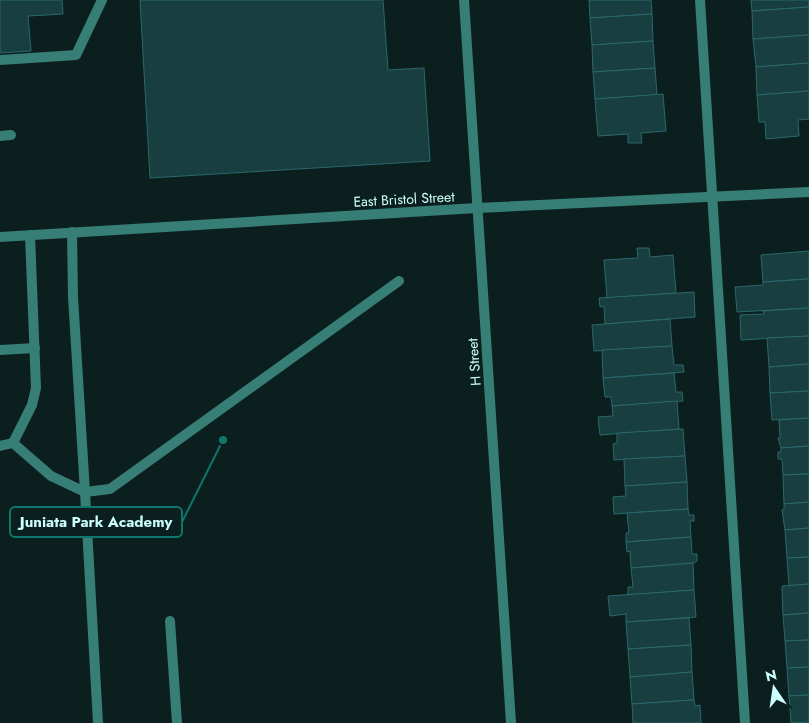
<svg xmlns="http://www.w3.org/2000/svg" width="809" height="723" viewBox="0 0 809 723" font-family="Jost,sans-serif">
  <rect width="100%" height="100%" fill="#0c1f1f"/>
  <g fill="#183e40" stroke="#2a696c">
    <path d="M0 0H62L63 14 28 16 31 51 0 53Z"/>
    <path d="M140 0H383L388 70 424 68 430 161 150 178Z"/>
    <path d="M589 0H651L652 14 590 18Z"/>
    <path d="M751 0H809V7L752 11Z"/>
    <path d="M809 7V35L753 39 752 11Z"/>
    <path d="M652 14 653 41 592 45 590 18Z"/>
    <path d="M809 35V63L756 67 753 39Z"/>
    <path d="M653 41 655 68 593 72 592 45Z"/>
    <path d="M809 63V91L757 95 756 67Z"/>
    <path d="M655 68 657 95 595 99 593 72Z"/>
    <path d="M809 91V119L798 120 799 136 766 139 765 122H759L757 95Z"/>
    <path d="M663 94 666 131 641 133 642 143H628V134L598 136 595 99Z"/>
    <path d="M637 248H649L650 257 673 255 676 293 607 298 604 260 638 258Z"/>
    <path d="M809 251V279L763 282 761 255Z"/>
    <path d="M809 279V308L737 312 735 287 763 285V282Z"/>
    <path d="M694 292 695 317 605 324 604 306 600 307 599 298Z"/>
    <path d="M809 308V336L741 340 740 315 764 314 763 311Z"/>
    <path d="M670 319 672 346 594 351 592 325Z"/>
    <path d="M809 336V364L769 367 767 338Z"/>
    <path d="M672 346 674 365H683L684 372 603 378 602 350Z"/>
    <path d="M809 364V391L770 393 769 367Z"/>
    <path d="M674 373 676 392H682L683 401 612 406 611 397H605L603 378Z"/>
    <path d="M809 391V418L772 420 770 393Z"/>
    <path d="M677 401 679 429 600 435 598 417 613 416 612 406Z"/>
    <path d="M809 418V446L781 448 778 438H780L779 420Z"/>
    <path d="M683 429 685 456 614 460 613 444 617 443V433Z"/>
    <path d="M809 446V474L783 475 782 459H778V452H781V448Z"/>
    <path d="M685 456 687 482 625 486 624 459Z"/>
    <path d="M809 474V502L784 504 783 475Z"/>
    <path d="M687 482 688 509 614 514 613 497 626 496 625 486Z"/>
    <path d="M809 502V528L785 530 782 510 784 509V504Z"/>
    <path d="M688 509 689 515H694V521H690L691 537 626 542V533H629L627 513Z"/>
    <path d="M809 528V557L787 558 785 530Z"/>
    <path d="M691 537 692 554H697V561L693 563 631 568 630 551 627 552 626 542Z"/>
    <path d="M809 557V584L789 586 787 558Z"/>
    <path d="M693 563 694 590 628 595V587H633L631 568Z"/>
    <path d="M809 584V613L783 615 782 586Z"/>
    <path d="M694 590 696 617 626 622V614L610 616 608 596Z"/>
    <path d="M809 613V640L785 641 783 615Z"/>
    <path d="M689 618 691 645 628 649 626 622Z"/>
    <path d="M809 640V667L787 668 785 641Z"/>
    <path d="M691 645 692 672 630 677 628 649Z"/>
    <path d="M809 667V695L789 696 787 668Z"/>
    <path d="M692 672 694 700 632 704 630 677Z"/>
    <path d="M809 695V722L791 723 789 696Z"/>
    <path d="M694 700 695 706 700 705 701 723H633L632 704Z"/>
  </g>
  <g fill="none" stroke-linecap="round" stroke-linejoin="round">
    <g stroke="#377e76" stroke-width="10">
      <path d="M700 0 745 723"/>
      <path d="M0 60 76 55 102 0"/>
      <path d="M0 136 11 135"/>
      <path d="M0 350 35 348"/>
      <path d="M13 443 51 476 85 492 73 297 72 232"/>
      <path d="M0 446 13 443 32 405 36 388 30 235"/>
      <path d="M170 621 177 723"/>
      <path d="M98 723 85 492 110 489 399 281"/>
    </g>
    <g stroke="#377e76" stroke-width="10">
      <path d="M464 0 511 723"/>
      <path d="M0 237 477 208 809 192"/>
    </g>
  </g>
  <g text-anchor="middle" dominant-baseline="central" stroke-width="4" stroke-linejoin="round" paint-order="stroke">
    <g font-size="14" fill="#cafffd" stroke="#0c1f1f">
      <text transform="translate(404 199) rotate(-3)">East Bristol Street</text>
      <text transform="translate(474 362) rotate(-94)">H Street</text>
    </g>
  </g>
  <path fill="none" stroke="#0f766e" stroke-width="2" d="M223 440L182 522"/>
  <circle fill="#0f766e" stroke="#0c1f1f" stroke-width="2" cx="223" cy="440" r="5"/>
  <rect fill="#0c1f1f" stroke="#0f766e" stroke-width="2" x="10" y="507" width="172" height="30" rx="5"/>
  <g font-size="15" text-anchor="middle" font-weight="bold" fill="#cafffd">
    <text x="96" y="527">Juniata Park Academy</text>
  </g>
  <g transform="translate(774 688) rotate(347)" stroke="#0c1f1f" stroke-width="4" paint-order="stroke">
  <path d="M0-4L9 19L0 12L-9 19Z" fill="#cafffd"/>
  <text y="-8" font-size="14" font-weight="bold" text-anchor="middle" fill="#cafffd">N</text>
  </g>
</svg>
